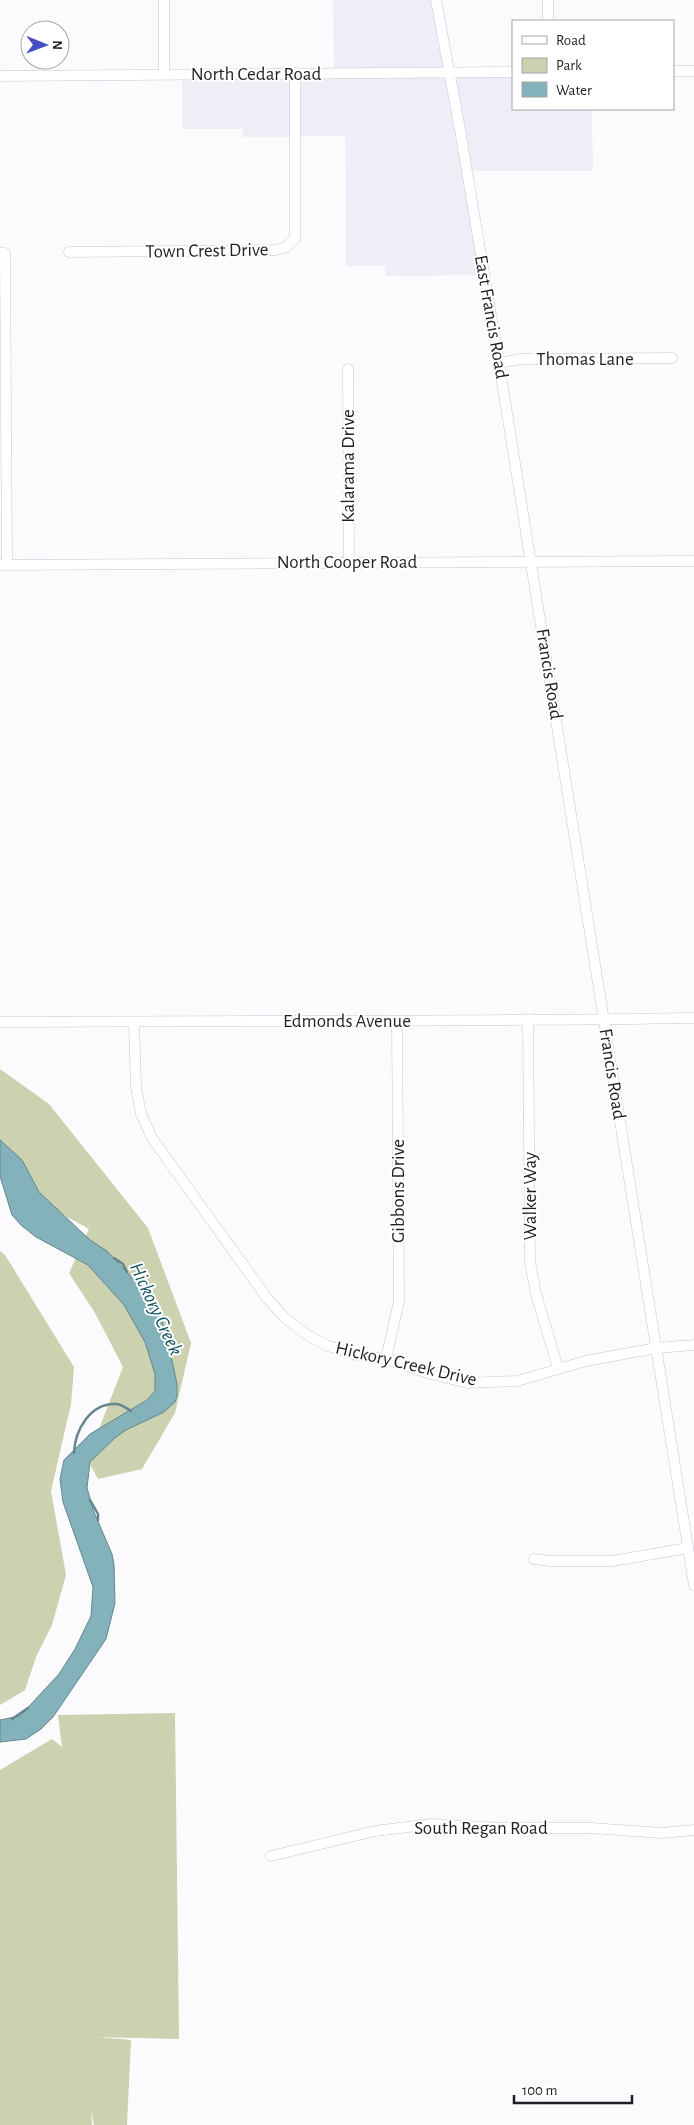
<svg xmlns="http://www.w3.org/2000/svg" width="694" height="2125" viewBox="0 0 694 2125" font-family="'Alegreya Sans',sans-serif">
  <rect width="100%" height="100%" fill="#fbfbfe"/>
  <g fill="#efeef7">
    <path d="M333 0H434L483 275 386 276 385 266H346L345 136 243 137V129H182V76L334 72Z"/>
    <path d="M513 74V109H592L593 171H468L450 75Z"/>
  </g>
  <g fill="#ccd1af">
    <path d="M0 1069 49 1104 148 1228 191 1343 175 1413 142 1469 98 1479 84 1453 97 1434 123 1367 95 1313 69 1273 89 1229 47 1206 0 1142Z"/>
    <path d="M0 1251 5 1255 74 1367 71 1404 51 1491 66 1575 52 1625 36 1657 25 1690 0 1705Z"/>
    <path d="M175 1713 179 2039 96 2037 131 2040 127 2125H94L91 2110 92 2125H0V1770L52 1739 62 1747 58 1715Z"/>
  </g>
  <path fill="#83b2ba" stroke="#65868d" d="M0 1140 22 1160 39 1192 90 1240 107 1251 154 1301 160 1313 168 1342 177 1384V1396L175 1402 164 1412 126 1430 116 1437 90 1462 87 1488 94 1512 112 1554 114 1565 115 1603 106 1639 53 1717 41 1729 26 1739 0 1742V1720L20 1716 59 1674 75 1649 91 1616 93 1587 63 1502 60 1479 64 1460 90 1434 147 1400 155 1391V1374L145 1342 124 1305 88 1265 36 1237 22 1226 12 1215 0 1176Z"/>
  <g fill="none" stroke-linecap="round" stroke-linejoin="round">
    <g stroke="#65868d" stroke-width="2.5">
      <path d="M114 1258 123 1264 127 1272"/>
      <path d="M74 1453C75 1430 90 1403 116 1404 121 1404 126 1408 131 1411"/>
      <path d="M90 1500 98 1514V1520"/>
      <path d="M12 1719 28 1708"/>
    </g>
    <defs>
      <g id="minor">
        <path d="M436 0 459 124 499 363 694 1585"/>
        <path d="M548 0V21"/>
        <path d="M673 71H694"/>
        <path d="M164 74V0"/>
        <path d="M0 76 513 72"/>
        <path d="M69 252 276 250 286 247 295 239V73"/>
        <path d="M0 253H5L7 564"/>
        <path d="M499 363 521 359 672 358"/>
        <path d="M348 369 349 563"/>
        <path d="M0 565 694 561"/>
        <path d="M528 1019 530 1262 536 1294 558 1368"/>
        <path d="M0 1022C231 1020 463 1022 694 1018"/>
        <path d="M134 1022 136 1087 141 1114 152 1138 267 1298 284 1317 307 1335 328 1346 357 1355 386 1359 431 1374 468 1383 517 1381 586 1361 656 1348 694 1345"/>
        <path d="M386 1359 399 1301 397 1021"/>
        <path d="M534 1559 550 1561H612L688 1548"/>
        <path d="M271 1856 375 1831 432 1824 501 1828H591L662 1833 694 1830"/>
      </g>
    </defs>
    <use href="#minor" stroke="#c7c5d5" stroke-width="11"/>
    <use href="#minor" stroke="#fff" stroke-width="10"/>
  </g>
  <g text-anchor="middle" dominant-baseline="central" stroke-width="4" stroke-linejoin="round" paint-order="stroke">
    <g font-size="19" fill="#201f25" stroke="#fff">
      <text x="256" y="74">North Cedar Road</text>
      <text transform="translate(207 251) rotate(-1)">Town Crest Drive</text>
      <text transform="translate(491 317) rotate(80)">East Francis Road</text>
      <text x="585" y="359">Thomas Lane</text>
      <text transform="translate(348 466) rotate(-90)">Kalarama Drive</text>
      <text x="347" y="562">North Cooper Road</text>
      <text transform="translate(549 674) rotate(81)">Francis Road</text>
      <text x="347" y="1021">Edmonds Avenue</text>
      <text transform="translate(612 1074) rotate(81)">Francis Road</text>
      <text transform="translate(398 1191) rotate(-90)">Gibbons Drive</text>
      <text transform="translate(530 1196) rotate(-90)">Walker Way</text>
      <text transform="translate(406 1364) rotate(13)">Hickory Creek Drive</text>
      <text x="481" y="1828">South Regan Road</text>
    </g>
    <g font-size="20" font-style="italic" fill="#10545d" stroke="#fff">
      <text transform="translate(156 1309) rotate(65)">Hickory Creek</text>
    </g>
  </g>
  <rect x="512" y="20" width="162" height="90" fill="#ffffff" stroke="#a6a5a8"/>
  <rect x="522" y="36" width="25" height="8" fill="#ffffff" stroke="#a6a5a8"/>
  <text x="556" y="45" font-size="15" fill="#201f25">Road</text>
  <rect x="522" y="58" width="25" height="15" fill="#ccd1af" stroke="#a6a5a8"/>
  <text x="556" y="70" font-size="15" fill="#201f25">Park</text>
  <rect x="522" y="82" width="25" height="15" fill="#83b2ba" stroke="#a6a5a8"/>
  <text x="556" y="95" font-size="15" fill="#201f25">Water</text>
  <g transform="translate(45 45) rotate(91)"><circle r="24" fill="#ffffff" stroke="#a6a5a8"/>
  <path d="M0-4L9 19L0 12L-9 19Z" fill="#464ec3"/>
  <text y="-8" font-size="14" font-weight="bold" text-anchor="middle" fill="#201f25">N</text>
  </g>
  <path d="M514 2095v8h118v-8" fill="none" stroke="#201f25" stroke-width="2.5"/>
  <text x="522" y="2095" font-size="15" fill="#201f25" stroke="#ffffff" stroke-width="4" paint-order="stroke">100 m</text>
</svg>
